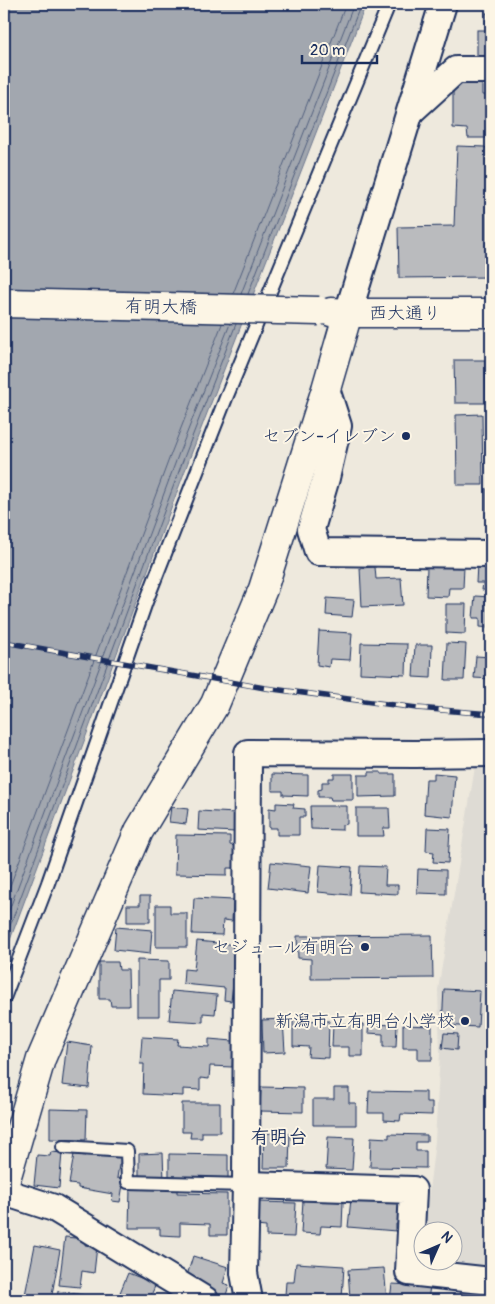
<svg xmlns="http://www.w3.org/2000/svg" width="495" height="1304" viewBox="0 0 495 1304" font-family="Pangolin,'Klee One',sans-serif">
  <rect width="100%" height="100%" fill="#eee9dd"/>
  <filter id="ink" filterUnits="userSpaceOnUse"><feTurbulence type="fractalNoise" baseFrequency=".02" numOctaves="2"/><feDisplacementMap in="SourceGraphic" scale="10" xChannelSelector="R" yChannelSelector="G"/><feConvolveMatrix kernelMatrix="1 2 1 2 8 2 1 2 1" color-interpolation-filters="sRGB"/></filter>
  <g filter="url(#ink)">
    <path fill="#dedbd4" d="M491 766V1272L425 1262H452V1232H424L435 1141 440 1053 438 990 475 767Z"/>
    <path fill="#a2a7af" stroke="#6c778f" d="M4 4H366L190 457 4 956Z"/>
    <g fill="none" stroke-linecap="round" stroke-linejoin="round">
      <g stroke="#515f7e" stroke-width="1">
        <path d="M233 294 346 4"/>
        <path d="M241 294 354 4"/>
        <path d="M248 294 361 4"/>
        <path d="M4 902 172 451 222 324"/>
        <path d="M4 924 179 453 230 324"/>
        <path d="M4 942 185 455 236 324"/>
      </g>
    </g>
    <g fill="#babbbe" stroke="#1b2f5e">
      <rect x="486" y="13" width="5" height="12"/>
      <rect x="477" y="30" width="14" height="28"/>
      <path d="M453 82H482V95H488V138H468L467 129 453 128Z"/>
      <path d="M457 146 485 147 491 154V277L399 278 398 227 454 226Z"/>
      <path d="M454 360H485L487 403H455Z"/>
      <path d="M482 414 483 485H457L456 415Z"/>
      <rect x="487" y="489" width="4" height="39"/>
      <path d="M477 564 491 565V590H482L483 583H476Z"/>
      <path d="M427 566 464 567 463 588H449L448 597 426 596Z"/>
      <path d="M375 567 376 579 401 578 403 605 362 607 360 568Z"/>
      <path d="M475 596 491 597V628L480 627V618H473Z"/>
      <path d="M327 598 354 600 352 617 326 615Z"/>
      <path d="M446 604H466L465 634 446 633Z"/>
      <path d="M319 631 352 633 350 660 330 659 329 667 317 665Z"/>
      <path d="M361 643 407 644 406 675 360 673Z"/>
      <path d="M447 643 466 644 464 680H445Z"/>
      <path d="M415 645H432L431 678 413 677Z"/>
      <path d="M476 656 491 657V679L474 678Z"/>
      <path d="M369 772H381V774H395V796L358 797V775H369Z"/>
      <path d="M434 773 455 775 452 817 424 814 426 779H434Z"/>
      <path d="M272 774 308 775V796L283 795V791H272Z"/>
      <path d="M334 774H353V800H331L330 797H318V790L322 789V782H329V778H334Z"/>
      <path d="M276 803 294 804 293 808 305 809V817H299V835H277V828H269V808L276 809Z"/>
      <path d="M310 806H347V824L342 825V830L311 829Z"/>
      <path d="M171 807 188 809 186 824 169 822Z"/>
      <path d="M356 808H389L390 828H383L384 836H356Z"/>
      <path d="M199 811 236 813 235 832 198 830Z"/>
      <path d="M427 828 450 829 448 863 433 862 434 852 426 851Z"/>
      <path d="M176 835 230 836V845L237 846V868H227V875L175 874Z"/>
      <path d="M271 862 311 866 308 893 268 888Z"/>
      <path d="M320 865 352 867 350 895 318 892Z"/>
      <path d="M360 866 386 867 385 885H398V894L359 892Z"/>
      <path d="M418 869 446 870V894L417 893Z"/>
      <path d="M140 896H150V922H127V905H140Z"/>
      <path d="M194 898 233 900 232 921 223 920 222 935 192 934Z"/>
      <path d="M156 905H170V913H187V947H156Z"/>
      <path d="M116 927 152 930 150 954 114 950Z"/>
      <path d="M432 935 433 978 311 979V959L298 958 297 936Z"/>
      <path d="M197 941 237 945 231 1001 224 1000 225 988 183 984 184 969 194 970Z"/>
      <path d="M137 960 169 961V980H159V1016H137Z"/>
      <path d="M99 962H118L119 970H128L129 1006H111L110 999H99Z"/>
      <path d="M444 989 480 991 478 1027 442 1025Z"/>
      <path d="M172 991 217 995 215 1014 203 1013V1022L169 1020Z"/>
      <path d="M283 1019 285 1052 263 1053 262 1020Z"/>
      <path d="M293 1020 329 1021 328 1058 308 1057 309 1047 293 1046Z"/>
      <path d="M333 1024H363V1056H349V1047H332Z"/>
      <path d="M369 1024 397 1025 396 1047H383V1034L368 1033Z"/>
      <path d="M403 1025 432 1026V1060H418V1048H403Z"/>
      <path d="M444 1033 458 1034 457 1050 442 1048Z"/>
      <path d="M142 1037 178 1039 177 1045 209 1047V1039L233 1041 232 1067 210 1066 209 1079 200 1078V1090L183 1089V1096L143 1094 144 1064H140Z"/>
      <path d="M67 1042 92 1046 89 1088 62 1085Z"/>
      <path d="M261 1087 303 1088V1112L260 1111Z"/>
      <path d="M334 1088H349V1103H356V1125H313V1099H334Z"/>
      <path d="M369 1091 426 1092V1102H432V1115L401 1114 400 1121 384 1120V1113H368Z"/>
      <path d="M182 1103H220V1132H202V1138H190L191 1132H182Z"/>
      <path d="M50 1109 87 1110 86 1140 50 1139Z"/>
      <path d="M264 1133 290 1134 289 1168H263Z"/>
      <path d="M389 1134 427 1135V1142H416V1151H426V1168L370 1167 371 1137 389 1138Z"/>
      <path d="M328 1137 354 1138 352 1170 326 1169Z"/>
      <path d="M85 1151 125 1158 124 1165H119L117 1178 124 1179 120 1202 112 1201 113 1194 78 1188V1185L69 1184 74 1154 85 1156Z"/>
      <path d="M51 1152 62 1153 59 1188 34 1185 37 1155 50 1156Z"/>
      <path d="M163 1153 164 1181H139V1154Z"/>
      <path d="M169 1154 228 1155V1178L169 1177Z"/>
      <path d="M130 1188 177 1190V1193L227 1194V1235H210V1224L180 1223V1236L160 1235V1228H129Z"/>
      <path d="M351 1199 403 1203 401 1225 396 1224V1231L348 1227Z"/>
      <path d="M303 1200 343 1202 342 1227 321 1226 320 1234 301 1233Z"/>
      <path d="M257 1202 296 1203 294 1237 266 1236V1227L256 1226Z"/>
      <path d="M65 1237 86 1239 85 1245 97 1246 94 1273 82 1271 80 1287 59 1285Z"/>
      <path d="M35 1245 60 1250 51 1300H24Z"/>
      <path d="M193 1256 228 1267 223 1283 229 1285 225 1299 209 1294 185 1282Z"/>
      <path d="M296 1263 344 1266 342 1299 285 1295 286 1282H294Z"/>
      <path d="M384 1268 387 1300H367V1297L350 1298 348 1270Z"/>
      <path d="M128 1273 156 1284 149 1300H117Z"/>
      <path d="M392 1284 430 1286 428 1300H390Z"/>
      <path d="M58 1291 83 1295 82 1300H57Z"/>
      <path d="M461 1291 479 1292 478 1300H460Z"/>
      <path d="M166 1295 178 1300H163Z"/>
    </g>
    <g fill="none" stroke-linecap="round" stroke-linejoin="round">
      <defs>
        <g id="lane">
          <path d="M4 998 48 883 146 602 226 398 389 4"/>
          <path d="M63 1147 127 1151 128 1182 246 1185"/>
        </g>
        <g id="street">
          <path d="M411 111 456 70H491"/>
          <path d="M348 313 443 4"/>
          <path d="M326 389 338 426 326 478 311 529 318 552 491 554"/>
          <path d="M246 1185 413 1190 409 1272 491 1281"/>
          <path d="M4 1192 54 1208 205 1300"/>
          <path d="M249 1300 244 1273 246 1185 248 753 415 754 491 753"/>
        </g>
        <g id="secondary">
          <path d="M331 312 348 313H491"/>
          <path d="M4 1186 41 1059 139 831 215 704 263 589 326 389 348 313"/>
        </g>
      </defs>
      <use href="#lane" stroke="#1b2f5e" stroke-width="16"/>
      <use href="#street" stroke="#1b2f5e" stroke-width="30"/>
      <use href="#secondary" stroke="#1b2f5e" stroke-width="31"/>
      <use href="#lane" stroke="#fcf5e5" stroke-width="12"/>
      <use href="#street" stroke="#fcf5e5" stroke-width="26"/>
      <use href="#secondary" stroke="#fcf5e5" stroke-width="28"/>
      <defs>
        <path id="rail" d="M4 642 265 688 417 708 491 714"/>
      </defs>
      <use href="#rail" stroke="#1b2f5e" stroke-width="5.5"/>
      <use href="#rail" stroke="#fcf5e5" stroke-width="4" stroke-dasharray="11" stroke-linecap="butt"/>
      <defs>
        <path id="secondary-bridge" d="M4 303 319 311"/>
      </defs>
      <use href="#secondary-bridge" stroke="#1b2f5e" stroke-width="31" stroke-linecap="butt"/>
      <use href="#secondary-bridge" stroke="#fcf5e5" stroke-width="28"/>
    </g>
  </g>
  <g fill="#1b2f5e" stroke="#fcf5e5" stroke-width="2">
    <circle cx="406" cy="436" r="5"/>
    <circle cx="365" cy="947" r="5"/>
    <circle cx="465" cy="1021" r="5"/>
  </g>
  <g text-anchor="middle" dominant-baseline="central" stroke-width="4" stroke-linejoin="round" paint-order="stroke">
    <g font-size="18" fill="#1b2f5e" stroke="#fcf5e5">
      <text transform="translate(161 307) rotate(1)">有明大橋</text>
      <text x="405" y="313">西大通り</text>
    </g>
    <g font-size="18" fill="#1b2f5e" stroke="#fcf5e5" text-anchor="end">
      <text x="396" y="436">セブン-イレブン</text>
      <text x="355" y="947">セジュール有明台</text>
      <text x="455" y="1021">新潟市立有明台小学校</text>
    </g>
    <g font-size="19" font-weight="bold" fill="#1b2f5e" stroke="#fcf5e5">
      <text x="279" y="1137">有明台</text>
    </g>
  </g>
  <rect width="495" height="1304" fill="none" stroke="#fcf5e5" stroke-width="20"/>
  <rect x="10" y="10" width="475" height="1284" fill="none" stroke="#1b2f5e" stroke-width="2" filter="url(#ink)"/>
  <g transform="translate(438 1246) rotate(45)"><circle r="24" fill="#fcf5e5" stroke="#a2a6af"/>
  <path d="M0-4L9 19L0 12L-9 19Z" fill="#1b2f5e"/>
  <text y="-8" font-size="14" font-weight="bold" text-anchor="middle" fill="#1b2f5e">N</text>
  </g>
  <path d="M302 55v8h75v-8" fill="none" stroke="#1b2f5e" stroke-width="2.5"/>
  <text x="310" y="55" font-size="15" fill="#1b2f5e" stroke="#fcf5e5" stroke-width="4" paint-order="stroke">20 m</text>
</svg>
